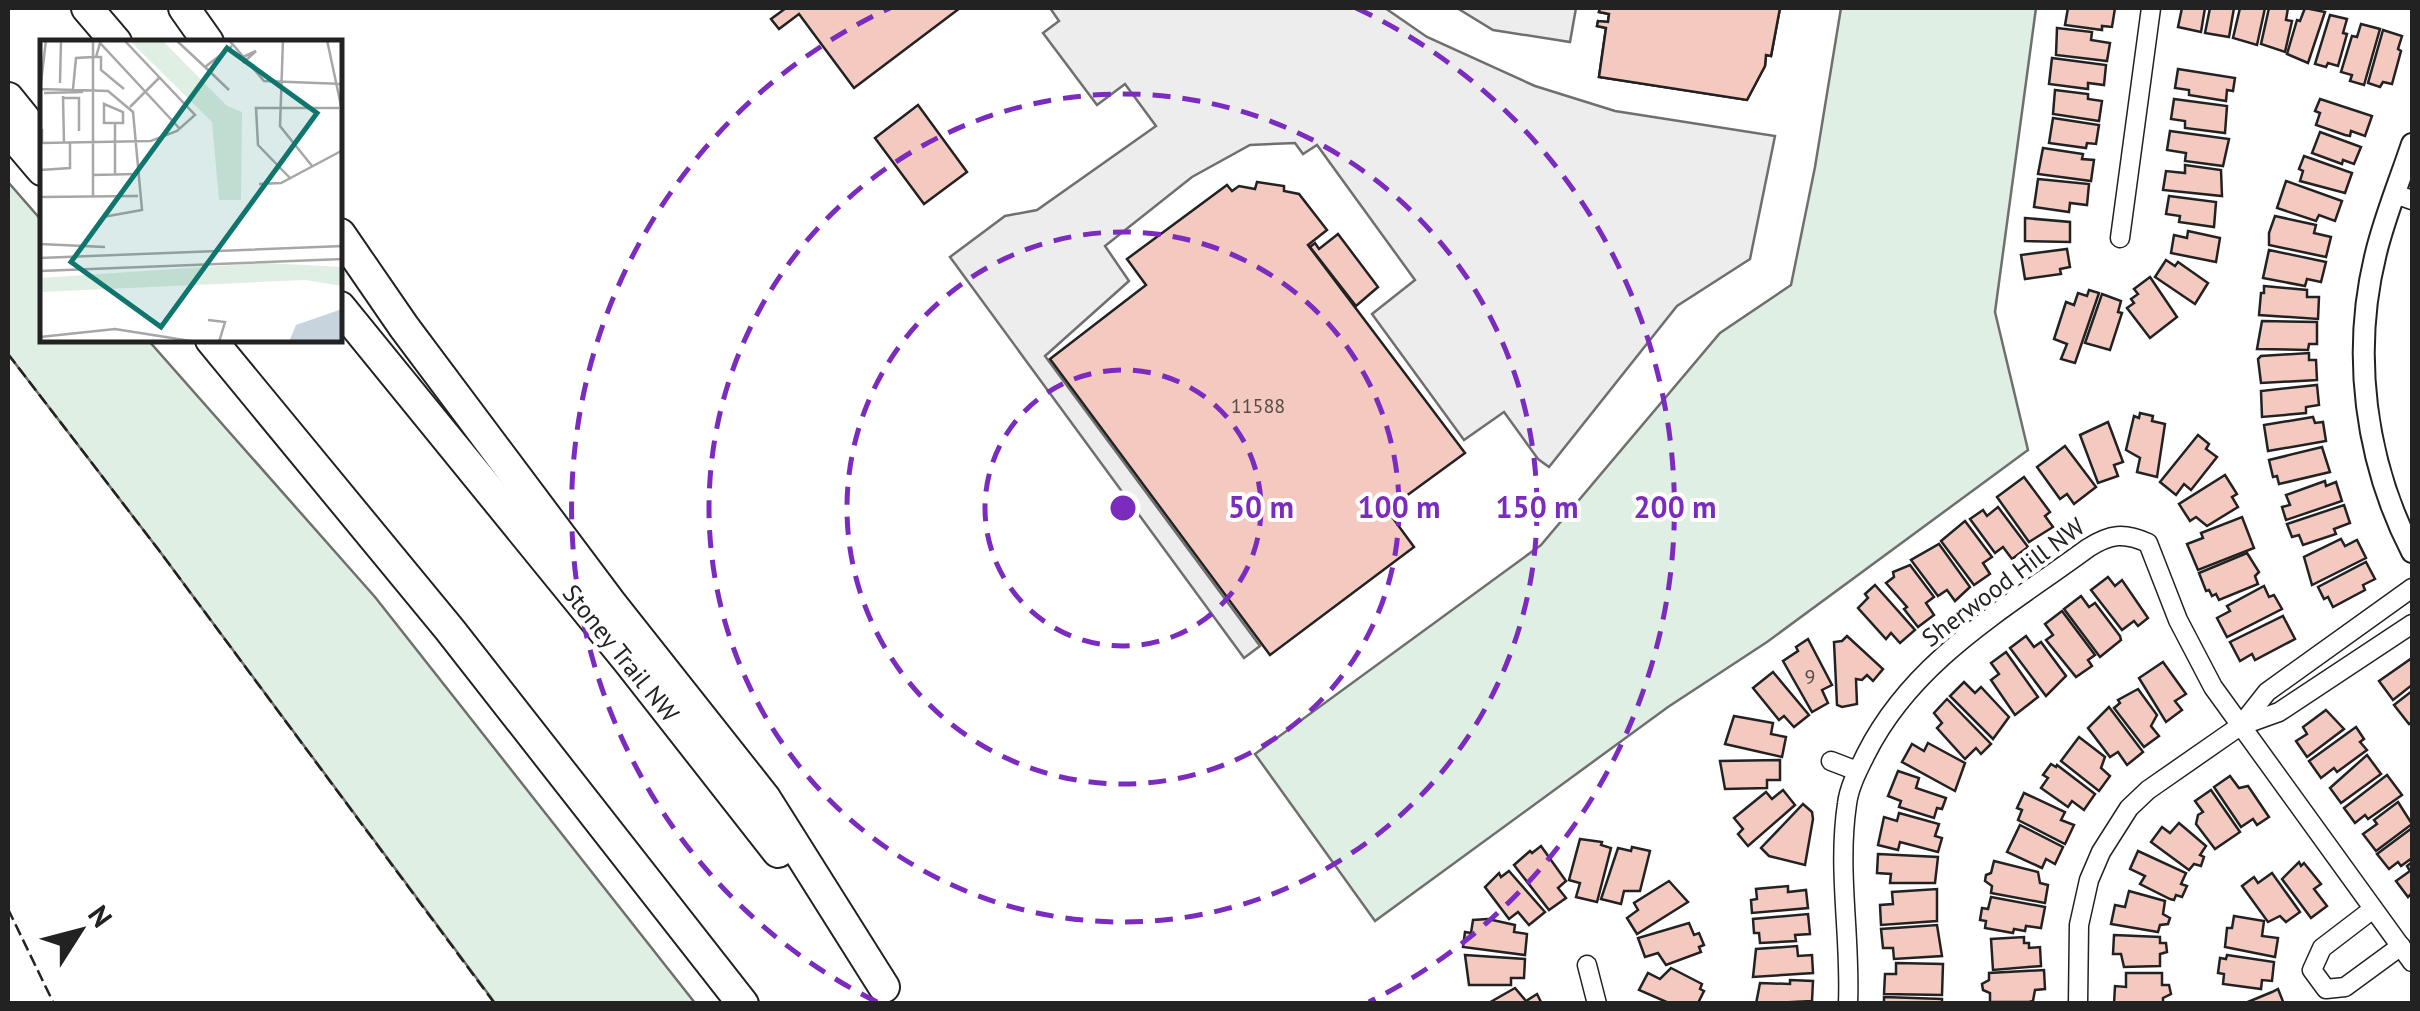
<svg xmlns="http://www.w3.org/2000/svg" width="2420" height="1011" viewBox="0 0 2420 1011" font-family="'PT Sans',sans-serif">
  <rect width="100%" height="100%" fill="#fff"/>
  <g fill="#e0efe3" stroke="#6f6f6f" stroke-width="2.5">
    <path d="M1841 8H2036L1995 312 2028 450 1767 642 1668 707 1375 921 1255 754 1541 545 1720 333 1791 285 1815 167Z"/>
    <path d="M8 182 42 221V340H148L375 597 695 1003H495L158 549 8 354Z"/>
  </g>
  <g fill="#ededed" stroke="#6f6f6f" stroke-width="2.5">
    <path d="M1050 8H1385L1427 37 1535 86 1615 111 1775 136 1750 259 1677 306 1549 467 1538 459 1504 412 1464 440 1372 314 1415 280 1317 145 1303 154 1295 143 1250 145 1192 177 1105 246 1129 281 1045 356 1260 646 1244 658 950 257 1005 216 1037 210 1156 126 1125 84 1097 105 1043 33 1059 21Z"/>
    <path d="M1457 8H1576L1570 42 1493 30Z"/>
  </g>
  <g fill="#f3c9c0" stroke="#222" stroke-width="2.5">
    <path d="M786 8H960L854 88 799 14 779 29 771 19Z"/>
    <path d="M1600 8H1780L1771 56 1766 55 1765 66 1747 100 1599 77 1606 28 1597 26 1598 21 1608 22 1609 14 1599 12Z"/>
    <path d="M1600 8H1780L1771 56 1766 55 1765 66 1747 100 1599 77 1606 28 1597 26 1598 21 1608 22 1609 14 1599 12Z"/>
    <path d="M2068 8H2115L2112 27 2102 26V30L2065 25Z"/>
    <path d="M2182 8H2205L2201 32 2178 27Z"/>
    <path d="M2210 8H2234L2229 37 2205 33Z"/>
    <path d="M2240 8H2265L2257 45 2233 38Z"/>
    <path d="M2269 8H2288L2286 20 2292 21 2285 52 2261 44Z"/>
    <path d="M2305 8 2325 12 2308 63 2287 54 2297 20 2300 21Z"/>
    <path d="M2330 15 2347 19 2343 33 2347 34 2338 66 2328 63 2326 67 2315 64Z"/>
    <path d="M2361 24 2380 29 2364 85 2350 81 2352 75 2341 72 2352 36 2357 37Z"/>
    <path d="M2057 28 2092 32 2091 40 2110 43 2107 61 2056 55Z"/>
    <path d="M2383 30 2402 36 2398 49 2401 51 2392 84 2383 82 2380 87 2368 83Z"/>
    <path d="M2052 58 2106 65 2104 85 2088 83V89L2049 84Z"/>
    <path d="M2178 69 2235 78 2233 91 2227 90 2226 101 2189 95V90L2175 88Z"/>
    <path d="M2055 90 2088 94V99L2102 101 2099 121 2053 114Z"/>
    <path d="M2174 99 2227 106 2225 133 2185 128V121L2171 119Z"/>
    <path d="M2320 99 2372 116 2365 136 2351 131 2350 136 2345 135 2316 125 2320 113 2315 111Z"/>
    <path d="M918 105 967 172 924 204 875 138Z"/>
    <path d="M2053 118 2099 125 2096 144 2087 143 2086 148 2049 143Z"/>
    <path d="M2170 131 2229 139 2223 166 2185 161 2186 153 2167 150Z"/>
    <path d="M2320 132 2361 147 2354 164 2343 160 2342 164 2312 153Z"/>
    <path d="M2043 148 2083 154 2082 159 2094 160 2091 181 2038 174Z"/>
    <path d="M2304 156 2352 173 2345 193 2300 181 2303 171 2299 169Z"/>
    <path d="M2185 165 2221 170 2222 196 2163 190 2166 171 2185 173Z"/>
    <path d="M2038 179 2089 184 2087 205 2070 203 2069 212 2034 207Z"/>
    <path d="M2286 181 2342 201 2335 221 2319 215 2316 221 2277 208Z"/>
    <path d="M1257 182 1284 186V191L1299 194 1327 230 1308 245 1465 453 1387 510 1414 547 1270 655 1050 359 1146 285 1127 259 1227 185 1232 191 1239 186 1255 189Z"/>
    <path d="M2169 196 2216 202 2214 227 2179 222 2180 216 2166 214Z"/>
    <path d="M2275 216 2316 225 2314 233 2331 237 2326 257 2269 245V233Z"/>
    <path d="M2025 218 2070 222V242L2025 241Z"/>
    <path d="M2188 231 2220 238 2216 262 2171 253 2174 235 2187 238Z"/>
    <path d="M1338 234 1378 287 1356 306 1310 247 1315 243 1319 249Z"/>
    <path d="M2067 249 2070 267 2060 269 2061 274 2025 279 2021 255Z"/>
    <path d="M2269 250 2326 262 2321 282 2307 279 2305 286 2263 278Z"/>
    <path d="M2166 260 2175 266 2178 262 2208 283 2195 304 2155 277Z"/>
    <path d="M2150 277 2177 317 2150 338 2127 308 2134 303 2131 299 2138 294 2134 289Z"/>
    <path d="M2264 286 2307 290V297H2319L2318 319 2259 315 2261 293H2264Z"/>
    <path d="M2089 290 2099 293 2075 363 2061 359 2067 344 2054 339 2066 302 2074 305 2078 293 2087 296Z"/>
    <path d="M2102 294 2121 301 2118 312 2122 313 2110 350 2085 343Z"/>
    <path d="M2262 321 2317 322V344H2309L2308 350 2257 349Z"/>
    <path d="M2309 353V360H2316L2317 380 2261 383 2258 359 2261 356Z"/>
    <path d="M2317 385 2319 405 2306 407V413L2262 417 2261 391Z"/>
    <path d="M2140 413 2153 416 2152 421 2165 424 2157 477 2137 472 2140 458 2126 450 2134 416 2139 418Z"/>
    <path d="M2313 417 2315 423 2323 422 2326 441 2268 451 2264 425Z"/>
    <path d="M2108 422 2123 462 2114 465 2118 476 2098 483 2080 435Z"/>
    <path d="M2198 435 2209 444 2206 449 2217 457 2191 490 2184 484 2176 495 2160 482Z"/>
    <path d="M2065 446 2096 487 2074 504 2067 494 2060 499 2037 467Z"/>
    <path d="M2322 447 2330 472 2279 484 2277 476 2273 477 2269 460Z"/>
    <path d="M2225 475 2237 494 2232 497 2238 507 2207 526 2196 517 2190 521 2179 504Z"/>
    <path d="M2024 477 2050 512 2045 516 2053 527 2029 542 1997 497Z"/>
    <path d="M2325 481 2326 486 2336 482 2342 501 2286 520 2282 507 2290 505 2286 495Z"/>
    <path d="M2344 505 2350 523 2334 529 2336 534 2303 545 2299 535 2292 537 2287 524Z"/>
    <path d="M1998 507 2028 547 2012 559 2003 547 1995 553 1970 519 1983 510 1987 516Z"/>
    <path d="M2242 517 2254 548 2198 570 2187 544 2203 538 2201 533Z"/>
    <path d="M1965 521 1992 557 1983 563 1990 574 1974 585 1941 541Z"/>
    <path d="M2341 539 2345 546 2357 540 2366 558 2312 585 2304 557Z"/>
    <path d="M1939 544 1970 587 1955 601 1947 590 1938 596 1911 560Z"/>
    <path d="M2247 553 2259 572 2255 576 2258 584 2219 600 2216 594 2212 596 2209 590 2206 591 2199 573Z"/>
    <path d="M2366 562 2375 579 2363 585 2365 590 2333 607 2328 597 2324 599 2318 587Z"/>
    <path d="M1910 565 1934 597 1926 603 1934 615 1918 627 1904 609 1907 607 1886 583 1894 577 1893 572Z"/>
    <path d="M2108 577 2115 586 2122 580 2148 618 2138 626 2134 621 2122 630 2091 590Z"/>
    <path d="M1875 585 1915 630 1900 643 1891 633 1886 639 1858 608 1868 598 1865 594Z"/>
    <path d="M2264 586 2269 597 2274 595 2282 609 2227 637 2217 618 2230 611 2227 606Z"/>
    <path d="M2081 596 2089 607 2095 603 2120 636 2121 640 2100 657 2064 609Z"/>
    <path d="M2062 611 2095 655 2088 660 2092 666 2076 677 2046 640 2053 635 2045 624Z"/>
    <path d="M2283 616 2295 639 2255 660 2252 654 2240 661 2230 642Z"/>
    <path d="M1847 636 1883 669 1873 681 1867 675 1862 680 1856 679 1857 704 1842 707 1837 705 1834 642 1842 641Z"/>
    <path d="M2026 636 2034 647 2041 642 2066 676 2046 696 2010 648Z"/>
    <path d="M1808 639 1832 685 1822 690 1828 703 1812 712 1783 661 1798 651 1796 647Z"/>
    <path d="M2006 652 2038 697 2015 715 1991 680 1999 674 1991 663Z"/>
    <path d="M2412 658V685L2393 700 2379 681Z"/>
    <path d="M2163 662 2186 694 2175 701 2182 710 2166 722 2139 678Z"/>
    <path d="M1773 672 1809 715 1794 727 1784 716 1779 720 1753 688Z"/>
    <path d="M1964 682 1975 693 1981 687 2009 717 1993 739 1950 696Z"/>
    <path d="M2138 689 2157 715 2151 726 2159 736 2144 747 2114 708 2120 703 2118 700Z"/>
    <path d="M2412 691V722L2409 724 2394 705Z"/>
    <path d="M1947 699 1991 744 1981 754 1976 748 1965 759 1937 728 1942 723 1934 713Z"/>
    <path d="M2109 707 2143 752 2127 765 2118 752 2110 757 2088 728Z"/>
    <path d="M2326 710 2344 729 2307 757 2296 741 2307 734 2303 727Z"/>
    <path d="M1734 716 1773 723 1771 734 1786 737 1782 757 1725 744Z"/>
    <path d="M2356 727 2364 739 2360 742 2367 750 2337 772 2334 768 2321 778 2309 761Z"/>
    <path d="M2079 737 2105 757 2101 768 2110 776 2099 791 2061 761Z"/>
    <path d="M1928 743 1965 763 1955 791 1902 762 1912 744 1924 751Z"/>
    <path d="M2367 755 2381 774 2341 803 2330 788Z"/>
    <path d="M1780 760V780H1767V788L1725 789 1720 761Z"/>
    <path d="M2051 764 2056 767 2057 765 2095 794 2084 810 2072 801 2068 807 2041 788 2048 778 2043 775Z"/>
    <path d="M1898 771 1919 778 1916 788 1946 798 1942 809 1937 808 1934 818 1899 807 1901 801 1888 796Z"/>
    <path d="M2387 775 2402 795 2368 819 2365 815 2355 823 2344 808Z"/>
    <path d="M2230 776 2239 788 2248 786 2269 817 2257 825 2253 819 2241 827 2214 787Z"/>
    <path d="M1783 790 1795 805 1748 846 1738 834 1743 829 1734 818 1766 792 1772 799Z"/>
    <path d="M2211 790 2240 832 2215 849 2196 824 2198 815 2203 812 2195 801Z"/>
    <path d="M2024 793 2065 812 2061 820 2074 825 2065 844 2018 820 2022 810 2017 808Z"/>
    <path d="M2398 802 2412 824 2376 851 2363 834 2377 824 2374 820Z"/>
    <path d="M1803 804 1812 812 1813 819 1805 865 1769 856 1761 848Z"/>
    <path d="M1899 813 1939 824 1935 836 1942 838 1938 852 1900 842 1898 850 1878 845 1884 817 1897 821Z"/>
    <path d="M2179 823 2206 846 2200 855 2204 857 2201 866 2194 864 2189 870 2151 842 2162 827 2170 833Z"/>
    <path d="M2020 825 2063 847 2055 864 2046 859 2042 868 2007 852Z"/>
    <path d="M2412 828V858L2401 866 2398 862 2389 869 2377 854Z"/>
    <path d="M1580 839 1602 842 1601 845 1611 848 1597 902 1576 897 1580 883 1569 880Z"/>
    <path d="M1541 846 1566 881 1558 888 1566 898 1549 910 1514 865 1530 851 1532 853Z"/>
    <path d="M1632 847 1650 851 1640 891H1624L1621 904 1601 899 1618 848 1631 851Z"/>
    <path d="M2138 851 2186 873 2181 884 2187 886 2182 897 2176 895 2174 900 2170 899 2140 884 2145 876 2130 869Z"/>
    <path d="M1878 854 1938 857 1935 883H1890L1891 874 1877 873Z"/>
    <path d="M1994 861 2038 872 2040 883 2048 885 2045 903 1991 893 1992 886 1985 881 1986 875 1991 873Z"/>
    <path d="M2299 862 2301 866 2304 863 2321 884 2314 889 2327 906 2311 918 2282 879Z"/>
    <path d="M2412 862V893L2408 897 2396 881 2410 871 2407 866Z"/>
    <path d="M1509 871 1545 912 1529 925 1518 912 1509 919 1485 887 1499 873 1501 877Z"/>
    <path d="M2272 873 2300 912 2286 922 2280 916 2268 922 2242 886 2254 877 2258 883Z"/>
    <path d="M1669 881 1688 902 1637 934 1627 918 1638 910 1634 903Z"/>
    <path d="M1788 886V892L1806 890 1808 908 1752 913 1751 900 1757 899 1756 889Z"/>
    <path d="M1937 889V921L1881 925 1880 905 1893 904 1892 892Z"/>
    <path d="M2129 891 2165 901 2163 914 2170 918 2168 924 2160 925 2158 932 2111 924 2115 905 2125 907Z"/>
    <path d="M1991 897 2045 907 2041 928 2026 926 2025 931 2014 929 2013 933 1985 928 1986 921 1980 920 1982 908 1988 909Z"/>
    <path d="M1808 914 1810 934 1795 935 1796 941 1760 943 1759 933H1754L1753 919Z"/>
    <path d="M2234 916 2264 921 2262 936 2278 938 2275 957 2225 947 2227 928H2232Z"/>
    <path d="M1488 919 1515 925 1514 932 1527 934 1525 955 1463 947 1465 932 1471 933 1473 920Z"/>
    <path d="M1689 923 1694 935 1699 933 1704 945 1699 947 1701 952 1666 965 1658 953 1645 957 1638 938Z"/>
    <path d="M1937 925 1942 956 1894 959 1893 948H1883L1881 929Z"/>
    <path d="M2114 935 2160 937V943H2166L2167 952 2160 954V966L2124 967 2121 954H2113Z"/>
    <path d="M2024 937V943H2029V948L2040 947 2041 966 1993 970 1991 939Z"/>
    <path d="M1797 946 1798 956 1812 955 1813 973 1753 977 1756 949Z"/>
    <path d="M1465 955 1525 959 1524 978H1511V985H1469Z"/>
    <path d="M2227 955 2274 962 2272 981 2262 980 2261 989 2223 984 2224 974 2218 973 2220 958 2226 959Z"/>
    <path d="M1896 963 1943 964 1942 995 1884 994 1885 974H1896Z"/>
    <path d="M1671 968 1702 984 1700 989 1704 991 1698 1003 1671 1004 1639 990 1648 973 1660 979Z"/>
    <path d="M2044 970 2045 989 2035 990 2033 1001 2029 1002H1990V993L1983 990 1982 984 1989 980V973Z"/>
    <path d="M2126 973H2162V985H2169L2171 994 2163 998V1004H2114L2115 986 2126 987Z"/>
    <path d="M1790 980 1813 981 1812 1001 1756 1004 1760 983 1790 984Z"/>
    <path d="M1515 988 1526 1001 1537 994 1542 1004H1487Z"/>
    <path d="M2278 989 2284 1004H2243L2272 992Z"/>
    <path d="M1884 997 1942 999V1004H1884Z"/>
  </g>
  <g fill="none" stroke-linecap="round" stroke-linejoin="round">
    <defs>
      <g id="minor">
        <path d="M2395 194 2412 200"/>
        <path d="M2120 238 2151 8"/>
        <path d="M2241 725 2267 692 2412 588"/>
        <path d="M1831 761 1857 771"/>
        <path d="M2373 909 2322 948 2312 970 2326 989 2345 987 2401 946"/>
        <path d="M1587 965 1597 1004"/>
        <path d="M1848 1004C1851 937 1837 871 1847 804 1849 787 1858 770 1866 754 1913 660 2005 609 2088 548 2110 534 2124 532 2148 543L2178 620 2213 687 2412 962"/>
        <path d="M2078 1004 2079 925 2089 880 2101 852 2129 808 2148 790 2240 726 2279 712 2412 624"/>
      </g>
      <path id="tertiary" d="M2412 144C2400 180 2385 216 2376 253 2351 353 2365 461 2412 552"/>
      <g id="motorway">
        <path d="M87 8 116 42"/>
        <path d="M184 8 208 42"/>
        <path d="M8 98 42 140"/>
        <path d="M8 130 42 170"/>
        <path d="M340 234 404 327 610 602 765 798 884 987"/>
        <path d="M340 307 629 662 778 852"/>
        <path d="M211 340 450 630 743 1004"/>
      </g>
    </defs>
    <use href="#minor" stroke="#222" stroke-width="21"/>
    <use href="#tertiary" stroke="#222" stroke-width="24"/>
    <use href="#motorway" stroke="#222" stroke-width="34"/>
    <use href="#minor" stroke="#fff" stroke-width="18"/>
    <use href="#tertiary" stroke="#fff" stroke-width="20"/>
    <use href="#motorway" stroke="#fff" stroke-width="30"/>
    <g stroke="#222" stroke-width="2.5" stroke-dasharray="12 5" stroke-linecap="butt">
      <path d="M8 354 158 549 495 1004"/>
      <path d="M8 909 54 1004"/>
    </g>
  </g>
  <g fill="none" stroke="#7b2cbf" stroke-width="5" stroke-dasharray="18 12">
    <circle cx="1123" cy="508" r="138"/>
    <circle cx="1123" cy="508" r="276"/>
    <circle cx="1123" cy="508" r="414"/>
    <path d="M877 1002A552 552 0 0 1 890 8M1356 8A552 552 0 0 1 1369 1002"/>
  </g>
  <g text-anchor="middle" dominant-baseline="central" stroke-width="8" stroke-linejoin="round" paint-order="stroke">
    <g font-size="20" fill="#564c4a">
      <text x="1258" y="406">11588</text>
      <text x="1810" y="677">9</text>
    </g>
    <g font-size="25" fill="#222" stroke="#fff">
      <text transform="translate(2003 582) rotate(-37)">Sherwood Hill NW</text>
      <text transform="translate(621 653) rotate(51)">Stoney Trail NW</text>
    </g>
  </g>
  <g transform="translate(40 40)">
    <rect width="302" height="302" fill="#fff"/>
    <path d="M89 0H122L187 66 202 72 201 160H179L172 82ZM225 223 303 227 302 246 265 240 0 252V238Z" fill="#e0efe3"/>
    <path d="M302 269V302H249L256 285Z" fill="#c7d3dd"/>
    <path fill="none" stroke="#a7a7a7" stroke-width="2.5" d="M53 0V157M136 0 165 27 192 6M189 0 224 41 303 44M243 0 240 86 272 126M287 0 303 75M56 17 60 3 140 89M201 18 216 11 203 23M165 27 189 50M20 43 21 0M0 49 68 51 93 72 102 170 63 177M33 49 36 18 53 17H61V30L84 49M0 51 6 0M4 53 43 52M23 56 24 103M23 58H39V91M90 67 119 38M75 83H64V64L83 72V83H75V135M2 89V103L111 101 137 91 155 75 84 0M0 130 30 128V103M52 135 97 134M250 138 218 105 216 68H299M219 144 241 143 303 110M0 157 98 156M0 204 65 207M0 218 303 206M0 231 303 219M168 280 185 282 179 302M0 297 75 289 157 302"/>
    <path fill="#0f766e" fill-opacity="0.15" stroke="#0f766e" stroke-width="5" d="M187 8 277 73 121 287 31 222Z"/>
    <rect width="302" height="302" fill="none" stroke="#222" stroke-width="5"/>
  </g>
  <circle cx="1123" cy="508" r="15" fill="#7b2cbf" stroke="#fff" stroke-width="5"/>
  <g font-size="30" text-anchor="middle" font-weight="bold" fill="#7b2cbf" stroke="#fff" stroke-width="8" stroke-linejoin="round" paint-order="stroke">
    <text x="1261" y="518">50 m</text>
    <text x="1399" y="518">100 m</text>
    <text x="1537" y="518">150 m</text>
    <text x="1675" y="518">200 m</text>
  </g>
  <rect width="2420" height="1011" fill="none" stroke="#222222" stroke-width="20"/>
  <g transform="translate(80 931) rotate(54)" stroke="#ffffff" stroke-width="8" paint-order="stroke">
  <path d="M0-8L18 38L0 25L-18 38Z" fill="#222222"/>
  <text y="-15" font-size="28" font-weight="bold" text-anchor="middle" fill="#222222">N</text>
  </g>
</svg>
